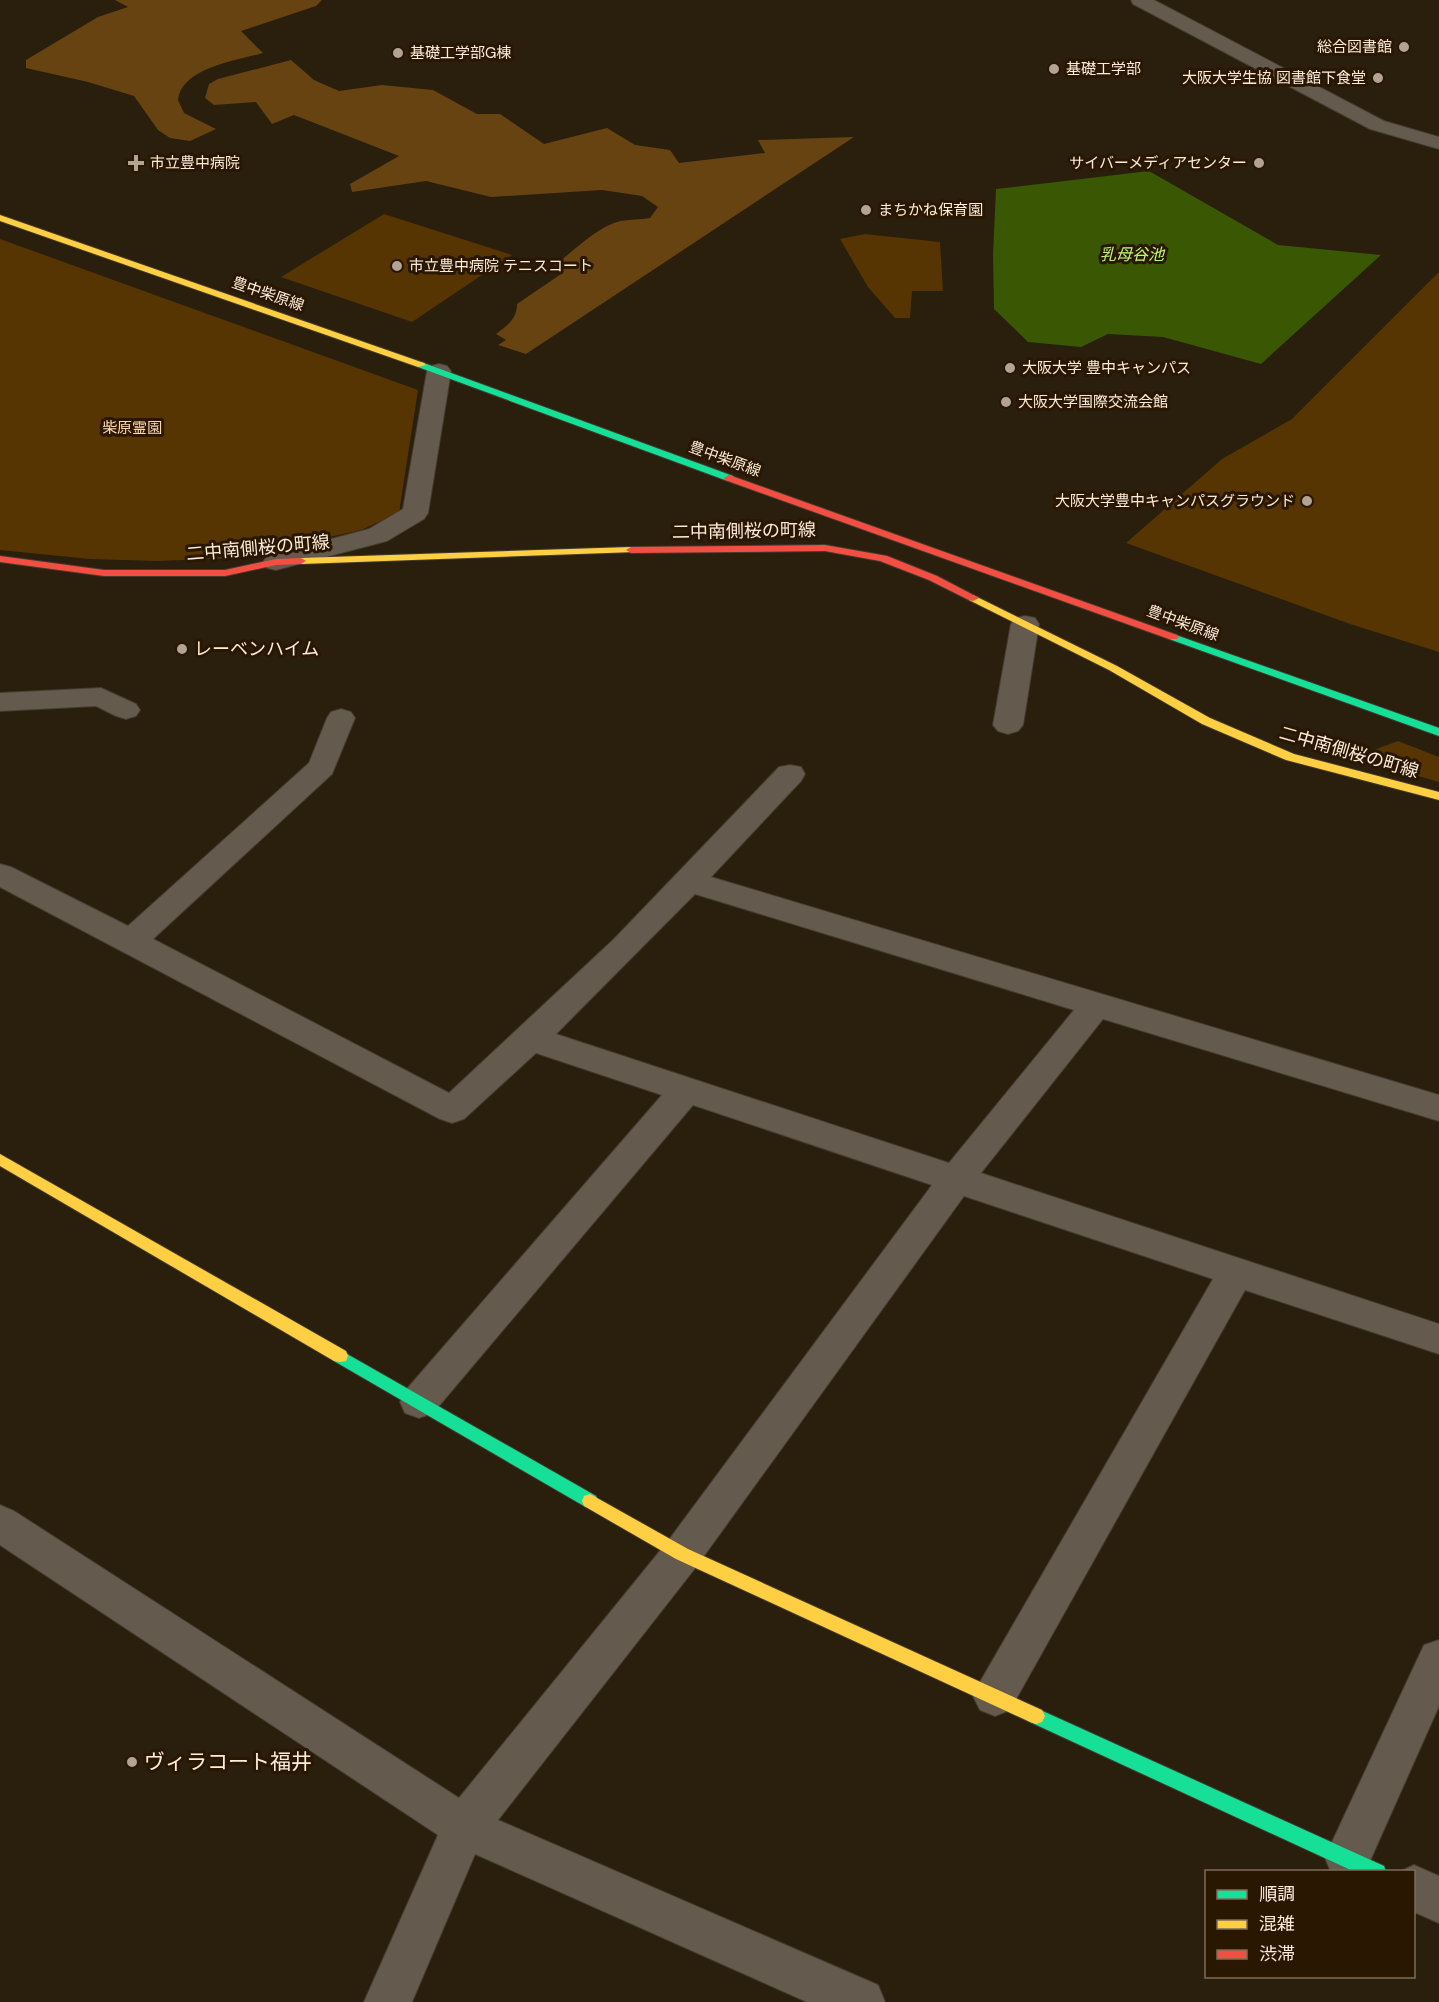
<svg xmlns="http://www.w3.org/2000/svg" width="1439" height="2002" viewBox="0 0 1439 2002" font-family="'DM Sans','Noto Sans JP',sans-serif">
  <rect width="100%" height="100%" fill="#2a1e0d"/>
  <g fill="#563503">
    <path d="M384 214 512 255 412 322 281 277Z"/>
    <path d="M865 234 940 242 943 291H912L910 318H895L868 287 840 239Z"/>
    <path d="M0 239 418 390 399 513 361 530 235 558 157 561 90 559 0 550Z"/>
    <path d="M1439 272V652L1350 624 1126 543 1222 459 1292 419Z"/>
    <path d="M1398 741 1439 757V782L1359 759 1337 750 1371 751Z"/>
  </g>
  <g fill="#674311">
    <path d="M115 0H322L316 6 241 31 263 53C238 60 181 68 178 100L184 113 216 129 190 141 170 138 158 130 134 96 88 82 26 68V60L31 57 98 17 128 7Z"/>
    <path d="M291 60 314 80 339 91 382 85 433 90 477 114H500L544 144 607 128 635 145 670 150 679 163 765 153 758 140 854 137 526 354 498 345 506 340 496 334C507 326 517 319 517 304L561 274 553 267C571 253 599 225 621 221 631 219 640 220 650 218L658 207 642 196 602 190 491 197 426 181 352 192 350 184 399 156 294 115 272 124 256 102 214 105 205 98 209 84 218 79Z"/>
  </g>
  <path fill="#3a5703" d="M1149 171 1278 245 1381 255 1261 364 1163 337 1108 334 1081 347 1028 342 994 309 993 255 996 189Z"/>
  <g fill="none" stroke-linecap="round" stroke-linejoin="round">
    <defs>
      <g id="street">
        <path d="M1131 0H1154L1384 121 1439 137V149L1370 129 1133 4Z"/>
        <path d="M439 364 447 366 451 371 428 513 424 519 387 541 276 570 267 568 263 562 267 556 369 529 403 509 427 371 431 366Z"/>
        <path d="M1025 616 1035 618 1039 624 1023 725 1018 731 1008 734 998 731 993 725 1011 624 1015 618Z"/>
        <path d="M101 688 136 704 140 710 136 716 126 719 116 716 96 706 0 711V693Z"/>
        <path d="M341 709 351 712 355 718 332 774 153 939 449 1093 614 939 779 767 790 765 801 767 805 774 801 781 711 877 1439 1095V1121L1103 1019 981 1173 1439 1324V1354L1245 1290 1010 1710 995 1716 980 1710 973 1696 980 1682 1213 1279 964 1196 696 1567 498 1820 878 1985 885 2002H807L475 1854 412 2002H364L438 1835 0 1545V1505L14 1511 459 1798 668 1541 932 1185 693 1105 433 1413 419 1418 405 1413 400 1402 405 1391 662 1095 536 1053 464 1119 452 1123 440 1119 0 887V864L11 867 128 926 309 763 327 718 331 712ZM695 894 1074 1010 949 1163 556 1034Z"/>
        <path d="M1439 1640V1706L1365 1872H1331L1325 1858 1332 1842 1424 1645Z"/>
        <path d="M1414 1865 1439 1876V1923L1414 1912V1872H1399Z"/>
      </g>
      <g id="fast">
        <path d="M421 362 733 476 734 478 729 481 725 480 418 367V363Z"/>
        <path d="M1173 634 1439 728V736L1169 639 1167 637Z"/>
        <path d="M340 1350 596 1496 598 1501 596 1506 590 1508 584 1506 334 1361 332 1356 334 1351Z"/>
        <path d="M1036 1708 1384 1866 1386 1872H1355L1030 1722 1027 1716 1030 1710Z"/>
      </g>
      <g id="slow">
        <path d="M0 215 424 363 426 365 418 367 0 221Z"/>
        <path d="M631 547 635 548V552L301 564 296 561 301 558Z"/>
        <path d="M973 595 1117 666 1210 718 1294 754 1439 792V800L1286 760 1202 724 1109 670 969 600V596Z"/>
        <path d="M0 1154 346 1351 348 1356 346 1361 340 1362 334 1361 0 1166Z"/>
        <path d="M590 1494 688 1549 1042 1710 1045 1716 1042 1722 1036 1724 1030 1722 676 1559 584 1506 582 1501 584 1496Z"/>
      </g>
      <g id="jam">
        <path d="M729 475 1177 635 1179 637 1177 639H1169L725 480 724 478Z"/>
        <path d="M825 545 887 556 937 576 979 598 973 601 969 600 929 580 880 561 825 551 631 553 626 550 631 547Z"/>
        <path d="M0 556 104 570H225L276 559 301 558 306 561 301 564 276 565 225 576H104L0 562Z"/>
      </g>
    </defs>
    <use href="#street" stroke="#453b2f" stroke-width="2"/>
    <use href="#fast" stroke="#453b2f" stroke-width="2"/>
    <use href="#slow" stroke="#453b2f" stroke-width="2"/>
    <use href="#jam" stroke="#453b2f" stroke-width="2"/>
    <use href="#street" fill="#645a4e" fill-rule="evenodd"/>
    <use href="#fast" fill="#16e098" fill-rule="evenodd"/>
    <use href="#slow" fill="#ffcf43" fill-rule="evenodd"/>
    <use href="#jam" fill="#f24e42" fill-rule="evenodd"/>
  </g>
  <g fill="#b2a392" stroke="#291701" stroke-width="2">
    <circle cx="1404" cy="47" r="6"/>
    <circle cx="398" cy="53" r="6"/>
    <circle cx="1054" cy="69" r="6"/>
    <circle cx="1378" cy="78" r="6"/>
    <path d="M133 154h6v6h6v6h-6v6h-6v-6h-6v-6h6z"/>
    <circle cx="1259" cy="163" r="6"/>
    <circle cx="866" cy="210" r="6"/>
    <circle cx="397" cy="266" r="6"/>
    <circle cx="1010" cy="368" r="6"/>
    <circle cx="1006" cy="402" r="6"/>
    <circle cx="1307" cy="501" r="6"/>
    <circle cx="182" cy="649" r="6"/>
    <circle cx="132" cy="1762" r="6"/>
  </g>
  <g text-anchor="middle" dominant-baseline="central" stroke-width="6" stroke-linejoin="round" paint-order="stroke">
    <g font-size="15" fill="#fbebd9" stroke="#291701" text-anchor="start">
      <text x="1392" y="47" text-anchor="end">総合図書館</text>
      <text x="410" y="53">基礎工学部G棟</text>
      <text x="1066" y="69">基礎工学部</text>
      <text x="1366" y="78" text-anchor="end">大阪大学生協 図書館下食堂</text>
      <text x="150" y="163">市立豊中病院</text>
      <text x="1247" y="163" text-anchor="end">サイバーメディアセンター</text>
      <text x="878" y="210">まちかね保育園</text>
      <text x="409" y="266">市立豊中病院 テニスコート</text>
      <text x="1022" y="368">大阪大学 豊中キャンパス</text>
      <text x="1018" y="402">大阪大学国際交流会館</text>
      <text x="1295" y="501" text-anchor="end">大阪大学豊中キャンパスグラウンド</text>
    </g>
    <g font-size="15" fill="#fbebd9" stroke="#291701">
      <text transform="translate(268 294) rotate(19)">豊中柴原線</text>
      <text transform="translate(725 459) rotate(20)">豊中柴原線</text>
      <text transform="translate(1183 623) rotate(20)">豊中柴原線</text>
    </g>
    <g font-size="15" fill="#fdd7ad" stroke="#291701">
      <text x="132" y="428">柴原霊園</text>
    </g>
    <g font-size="16" font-style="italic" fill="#befa76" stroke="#291701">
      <text x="1132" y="254">乳母谷池</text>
    </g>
    <g font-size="18" fill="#fbebd9" stroke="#291701">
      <text transform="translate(744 531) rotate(-1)">二中南側桜の町線</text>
      <text transform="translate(258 548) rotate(-5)">二中南側桜の町線</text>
      <text transform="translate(1349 752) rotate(16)">二中南側桜の町線</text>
    </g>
    <g font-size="18" fill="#fbebd9" stroke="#291701" text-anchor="start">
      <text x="194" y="649">レーベンハイム</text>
    </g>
    <g font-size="21" fill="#fbebd9" stroke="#291701" text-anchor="start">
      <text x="144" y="1762">ヴィラコート福井</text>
    </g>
  </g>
  <rect x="1205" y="1870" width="210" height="108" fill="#291701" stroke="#7d6c57" stroke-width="1.5"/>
  <rect x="1217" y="1890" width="30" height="9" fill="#16e098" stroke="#7d6c57" stroke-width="1.5"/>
  <text x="1259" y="1900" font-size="18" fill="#fbebd9">順調</text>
  <rect x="1217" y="1920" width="30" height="9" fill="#ffcf43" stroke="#7d6c57" stroke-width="1.5"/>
  <text x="1259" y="1930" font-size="18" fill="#fbebd9">混雑</text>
  <rect x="1217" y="1950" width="30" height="9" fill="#f24e42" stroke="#7d6c57" stroke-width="1.5"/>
  <text x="1259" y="1960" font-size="18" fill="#fbebd9">渋滞</text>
</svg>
